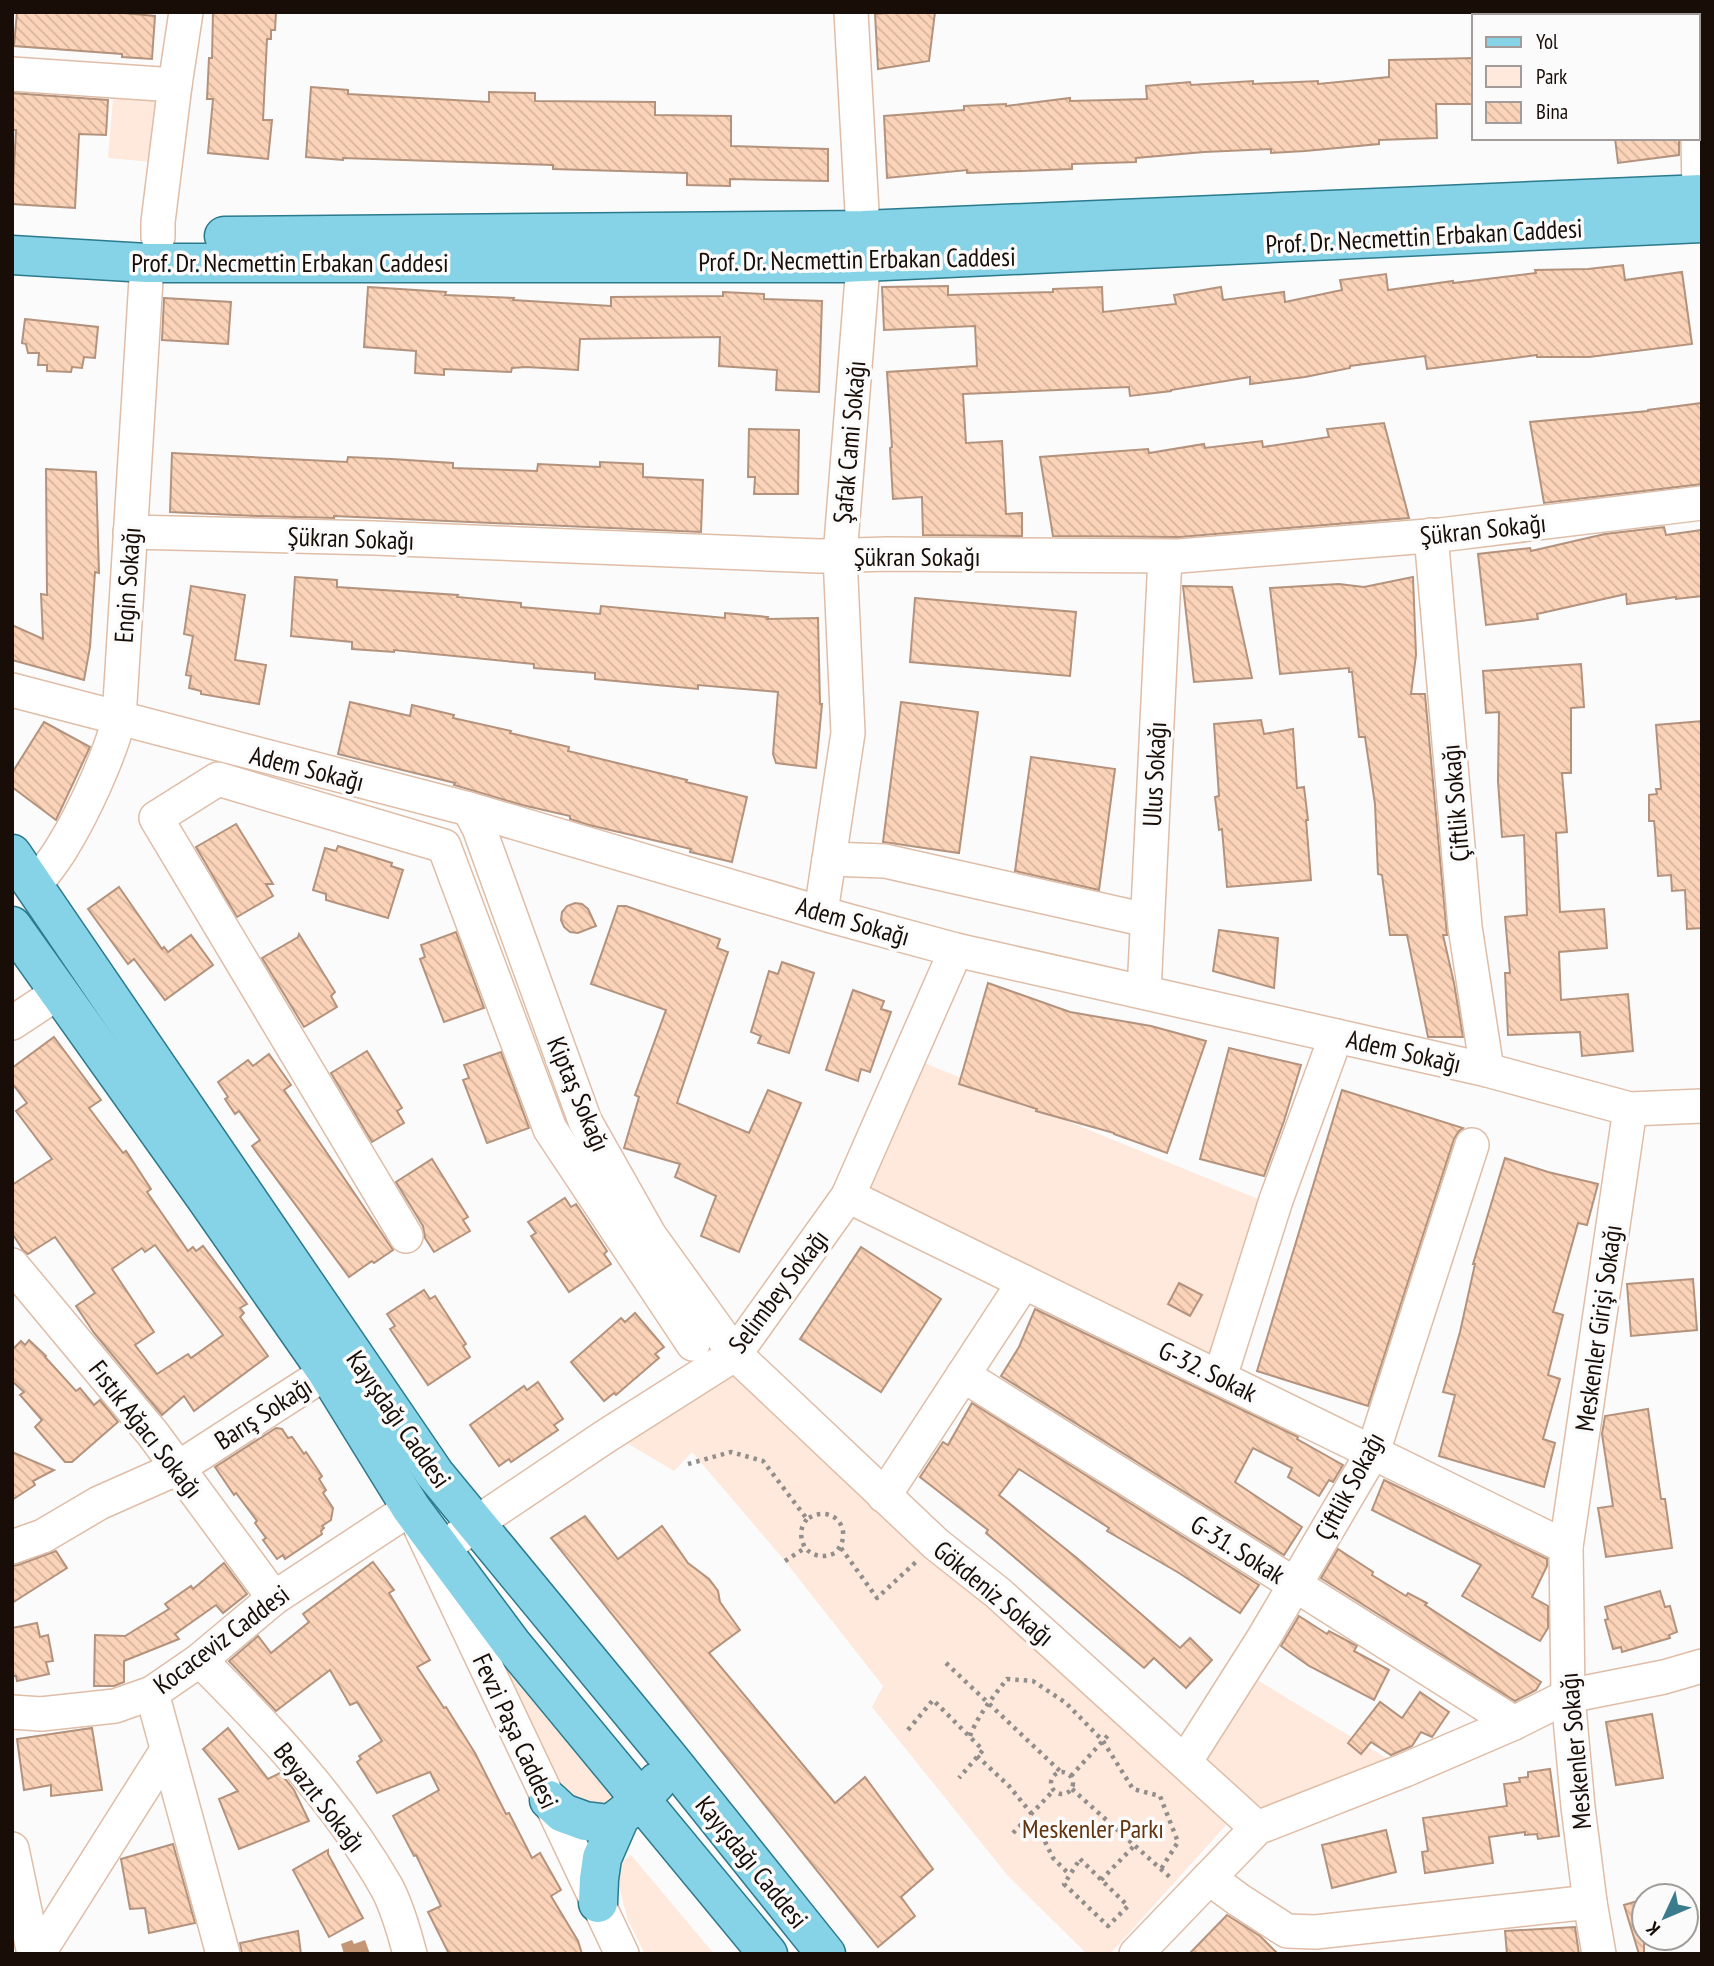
<svg xmlns="http://www.w3.org/2000/svg" width="1714" height="1966" viewBox="0 0 1714 1966" font-family="'PT Sans Narrow',sans-serif">
  <defs>
    <pattern id="water-ripples" width="26" height="14" patternUnits="userSpaceOnUse" patternTransform="scale(1.75)"><rect width="26" height="14" fill="#c59676"/><path d="M2 4q2-2 4 0t4 0M15 11q2-2 4 0t4 0" fill="none" stroke="#9f795f"/></pattern>
    <pattern id="building-back-hatch" width="6" height="6" patternUnits="userSpaceOnUse" patternTransform="scale(1.75)"><rect width="6" height="6" fill="#fbd3b8"/><path d="M-1 5l2 2M0 0l6 6M5-1l2 2" fill="none" stroke="#d7b49d"/></pattern>
  </defs>
  <rect width="100%" height="100%" fill="#fbfbfb"/>
  <g fill="#fee9dc">
    <path d="M114 87 159 92 152 162 108 158Z"/>
    <path d="M917 1060 1268 1203 1212 1355 862 1193Z"/>
    <path d="M728 1359 1227 1824 1110 1954H1087L1008 1876 872 1707 883 1686 785 1561 692 1452 674 1471 622 1440Z"/>
    <path d="M488 1642 621 1805 588 1810 561 1800Z"/>
    <path d="M1249 1675 1398 1765 1267 1810 1176 1755Z"/>
    <path d="M631 1855 714 1954H645L628 1920 618 1883 623 1860Z"/>
  </g>
  <path fill="url(#water-ripples)" d="M352 1940 354 1944 365 1940 370 1954H344L341 1944Z"/>
  <g fill="url(#building-back-hatch)" stroke="#b3937e" stroke-width="2" fill-rule="evenodd">
    <path d="M17 12H113L155 16 152 59 122 57V54L14 46Z"/>
    <path d="M213 12H276L275 30H271V39H267L263 120H272L268 159 208 153 213 99H207L209 58H212Z"/>
    <path d="M898 12H935L929 61 878 69 875 14Z"/>
    <path d="M1474 58V104H1436L1437 138 1379 140V144L1305 151 1271 153V149L1204 152 1136 158V162L1072 164V169L967 173V170L887 178 884 116 964 110V106L1006 104V106L1070 98V101L1147 99 1146 86 1190 82 1191 85 1253 81V84L1318 81V84L1389 77V60Z"/>
    <path d="M311 87 348 90V94L489 102V92L535 93V101L655 102V115L731 116V146L828 149V181L730 179V186L687 185V173L553 169V165L343 158V160L306 157Z"/>
    <path d="M12 93 108 100 106 135 79 134 75 208 12 204 16 130H12Z"/>
    <path d="M1615 138H1679V155L1618 163Z"/>
    <path d="M1623 265 1625 280 1682 272 1692 344 1589 357H1537V355L1427 369 1425 356 1350 366V368L1305 377 1250 384V377L1171 390V391L1130 396 1129 387 963 394 966 443 1002 441 1006 514 1022 513V536L923 535 922 497 893 499 890 448 892 447 887 372 977 366 975 326 884 330 882 287 948 286V295L1053 292V289L1102 287 1103 312 1176 304 1174 295 1221 287 1223 300 1284 292 1285 302 1342 290 1340 280 1386 274 1388 290 1453 281V283L1536 273 1535 270 1588 269Z"/>
    <path d="M368 287 446 292 445 295 514 298 513 300 611 306V297L723 296V292L764 294V299L822 301 819 392 776 390 777 370 719 366 720 337 580 339 578 370 526 367 512 368 511 372 444 369V375L415 373 416 351 364 347Z"/>
    <path d="M164 298 231 302 228 344 162 340Z"/>
    <path d="M25 319 98 327 95 358 84 357 82 368 72 367 71 372 47 371V365H38L39 353H28L26 344 22 343Z"/>
    <path d="M1702 403V484L1544 503 1530 422 1648 411V410Z"/>
    <path d="M1384 423 1409 518 1180 537 1053 536 1040 457 1148 449 1149 453 1204 444 1205 448 1262 441 1263 447 1329 437 1327 429Z"/>
    <path d="M749 429 799 430 798 494H754L755 477H748Z"/>
    <path d="M172 453 347 462 348 457 392 459 453 463V468L537 471 538 464 600 467V462L643 464V477L703 480 701 532 334 516V518L258 516 170 512Z"/>
    <path d="M46 469 96 472 99 573 95 572 90 647 84 680 12 660V625L43 639 41 594 47 595Z"/>
    <path d="M1664 527 1666 535 1702 530V596L1676 599V597L1627 604 1626 594 1537 614 1538 619 1486 625 1478 554 1530 548 1531 551 1605 534Z"/>
    <path d="M295 577 337 580V587L458 595 457 597 521 603V607L600 614 601 606 725 618V613L768 617 767 619 818 618 820 704H822L816 768 776 763 773 754 778 692 698 685V689L595 679V673L534 668V664L394 650V652L352 649V642L291 636Z"/>
    <path d="M1413 577 1416 655 1411 694H1425L1447 935H1443L1454 983 1463 1037H1428L1407 935H1390L1382 875 1378 874 1375 804 1365 737H1359L1352 672H1349V668L1280 674 1270 588 1339 584 1364 587Z"/>
    <path d="M191 586 245 595 235 660 266 665 259 704 201 694V691L189 688 191 676 186 675 193 636 184 634Z"/>
    <path d="M1183 586 1232 587 1252 678 1194 682Z"/>
    <path d="M915 598 1076 612 1070 676 910 662Z"/>
    <path d="M1581 664 1584 707 1571 708V773H1562L1567 832 1556 833 1560 912 1604 909 1607 948 1559 952 1561 1000 1628 994 1633 1051 1582 1056 1580 1032 1508 1035 1505 973H1510L1505 917 1527 915 1524 835 1502 837 1498 781 1499 712 1486 713 1483 671Z"/>
    <path d="M350 702 410 716 412 705 454 715 453 718 511 731 510 733 569 747 568 751 687 780 686 782 747 797 732 862 690 852 691 849 589 825 570 819V816L522 805 454 785 455 783 338 754Z"/>
    <path d="M901 702 978 712 959 853 883 842Z"/>
    <path d="M1261 720 1264 734 1293 729 1297 788 1304 787 1308 820H1306L1311 880 1227 887 1222 829 1219 830 1215 797 1219 796 1214 724Z"/>
    <path d="M1702 721V928L1687 929 1685 890 1672 891 1671 875 1658 876 1655 830 1654 821H1649V795L1657 794 1656 789H1661L1656 725Z"/>
    <path d="M44 722 90 747 56 820 12 787V773Z"/>
    <path d="M1031 757 1115 769 1099 890 1015 871Z"/>
    <path d="M236 824 273 884H266L273 896 237 917 196 847Z"/>
    <path d="M338 846 392 863 391 866 403 870 388 918 326 900V894L313 890 325 848 336 851Z"/>
    <path d="M119 887 162 949 164 947 168 952 191 935 213 965 165 1000 134 959 128 964 88 909Z"/>
    <path d="M575 903 582 904 588 909 596 926 578 933 570 932 564 927 561 920 562 912 567 906Z"/>
    <path d="M618 906H626L720 939 717 948 728 952 677 1103 749 1133 768 1090 801 1103 739 1252 701 1236 716 1196 675 1177 680 1164 624 1148 639 1097 635 1095 666 1010 591 984Z"/>
    <path d="M1219 930 1278 938 1274 988 1213 971Z"/>
    <path d="M456 932 484 1008 444 1022 420 959 425 957 421 945Z"/>
    <path d="M299 934 335 992 331 996 337 1007 304 1027 262 958 298 937Z"/>
    <path d="M782 962 814 973 789 1053 758 1043 761 1036 751 1032 769 971 778 974Z"/>
    <path d="M988 983 1070 1012 1151 1026 1206 1041 1167 1153 1114 1134V1133L1036 1111 1037 1109 959 1084Z"/>
    <path d="M853 990 884 1001 881 1009 891 1012 870 1072 861 1069 858 1081 826 1070Z"/>
    <path d="M54 1037 101 1100 89 1108 123 1153 126 1151 151 1189 147 1192 188 1251 193 1247 196 1251 203 1246 247 1304 240 1308 244 1313 240 1317 268 1356 194 1411 184 1396 162 1415 94 1333 76 1306 95 1293 55 1237 28 1254 23 1250 12 1233V1185L52 1159 16 1111 27 1103 12 1083V1068ZM155 1245 223 1335 191 1358 188 1354 157 1374 135 1345 154 1332 112 1269 142 1248 145 1252Z"/>
    <path d="M1229 1048 1301 1065 1284 1121 1264 1176 1200 1159Z"/>
    <path d="M367 1051 402 1108 397 1111 404 1123 372 1142 331 1073Z"/>
    <path d="M501 1052 529 1128 487 1143 463 1080 469 1078 464 1065Z"/>
    <path d="M269 1054 291 1085 284 1090 393 1250 374 1263 372 1261 349 1277 252 1146 260 1140 239 1111 235 1114 225 1099 228 1097 218 1082 248 1060 253 1066Z"/>
    <path d="M1342 1090 1463 1128 1459 1131 1454 1139 1368 1406 1257 1371Z"/>
    <path d="M1505 1158 1548 1172 1598 1184 1587 1225 1578 1223 1553 1312 1563 1315 1548 1375 1560 1379 1543 1439 1555 1443 1544 1487 1439 1456 1455 1395 1443 1392 1460 1332 1475 1264H1473Z"/>
    <path d="M432 1159 468 1217 463 1220 470 1231 434 1252 425 1238 423 1226 396 1182Z"/>
    <path d="M565 1198 571 1207 576 1204 607 1251 604 1254 611 1264 569 1292 531 1236 536 1233 528 1222Z"/>
    <path d="M861 1247 941 1299 881 1392 800 1339Z"/>
    <path d="M1693 1279 1697 1330 1631 1336 1627 1284Z"/>
    <path d="M1179 1283 1202 1295 1190 1316 1168 1304Z"/>
    <path d="M424 1290 430 1299 435 1296 466 1344 463 1346 470 1357 428 1385 390 1329 395 1326 387 1314Z"/>
    <path d="M1035 1309 1298 1437 1297 1439 1343 1465 1333 1482 1329 1480 1319 1496 1288 1477 1292 1468 1253 1448 1235 1482 1302 1527 1284 1555 1001 1376 1019 1347Z"/>
    <path d="M635 1313 664 1347 655 1354 659 1358 616 1395 614 1393 604 1401 571 1362 621 1318 625 1322Z"/>
    <path d="M29 1340 46 1356 45 1357 76 1391 80 1388 94 1405 100 1400 118 1422 72 1462H65L35 1427 42 1420 20 1395 24 1392 12 1381V1350L21 1341 25 1345Z"/>
    <path d="M538 1382 563 1419 554 1425 558 1430 511 1462 509 1459 499 1466 470 1425 524 1386 527 1390Z"/>
    <path d="M972 1403 1259 1585 1240 1613 1179 1573 1107 1531 1109 1528 1019 1469 999 1495 1078 1559 1180 1648 1190 1638 1212 1660 1186 1688 1154 1658 1144 1668 986 1533 988 1530 920 1477 943 1442 948 1445Z"/>
    <path d="M1648 1409 1661 1499H1665L1672 1548 1606 1557 1598 1508 1613 1506 1602 1434 1605 1416Z"/>
    <path d="M276 1428 282 1429 288 1438 292 1437 304 1454 306 1452 322 1476 319 1479 326 1490 323 1493 333 1508 331 1520 322 1526 324 1528 321 1531 322 1534 285 1559 283 1555 277 1559 263 1540 266 1538 255 1523 257 1521 236 1493 234 1495 215 1467Z"/>
    <path d="M12 1452 54 1470 33 1481 35 1485 12 1500Z"/>
    <path d="M1384 1480 1547 1559V1566L1532 1597 1548 1606V1628L1540 1641 1462 1596 1481 1565 1372 1510Z"/>
    <path d="M585 1516 618 1559 662 1526 688 1563 709 1579 718 1591 720 1602 740 1630 709 1653 835 1803 865 1777 933 1869 901 1897 915 1916 878 1947 551 1538Z"/>
    <path d="M1338 1549 1373 1572 1372 1575 1406 1596 1408 1593 1427 1603 1425 1605 1541 1682 1536 1690 1515 1701 1321 1578Z"/>
    <path d="M56 1551 67 1568 12 1603V1566L18 1565Z"/>
    <path d="M373 1562 394 1590 389 1593 430 1660 417 1667 444 1708 446 1707 475 1753 506 1814 509 1813 532 1858 540 1853 561 1890 551 1896 578 1941 582 1954H449L428 1912 441 1906 416 1855 414 1856 393 1816 439 1790 430 1772 377 1793 357 1762 361 1759 359 1756 382 1741 357 1702 350 1705 330 1670 276 1711 229 1661 258 1636 271 1653 309 1622 303 1614Z"/>
    <path d="M224 1563 247 1594 223 1613 216 1605 175 1634 179 1639 124 1661V1682L114 1686H94L95 1635 125 1636 169 1609 165 1604 191 1586 193 1589Z"/>
    <path d="M1660 1591 1665 1607 1670 1606 1677 1632 1669 1635 1670 1638 1622 1652 1621 1647 1613 1649 1605 1620 1608 1619 1605 1607Z"/>
    <path d="M1299 1616 1327 1634 1329 1631 1355 1645 1357 1646 1354 1651 1389 1670 1374 1700 1309 1666 1281 1646Z"/>
    <path d="M37 1623 40 1637 48 1635 53 1661 46 1662 49 1674 17 1681 16 1676H12V1628Z"/>
    <path d="M1420 1692 1449 1712 1432 1737 1421 1732 1412 1746 1391 1755 1371 1742 1361 1754 1348 1743 1380 1702 1402 1718Z"/>
    <path d="M1652 1714 1663 1778 1616 1785 1606 1722Z"/>
    <path d="M92 1728 102 1790 51 1796V1785L24 1790 17 1739Z"/>
    <path d="M228 1728 268 1779 280 1773 286 1780 294 1790 309 1821 239 1849 219 1799 238 1791 203 1749Z"/>
    <path d="M1550 1769 1559 1836 1538 1839 1537 1834 1525 1835V1832L1489 1837 1493 1863 1425 1873 1422 1852 1428 1851 1423 1818 1507 1806 1504 1784 1520 1782 1519 1778 1528 1777V1772Z"/>
    <path d="M1386 1830 1396 1872 1332 1888 1322 1845Z"/>
    <path d="M173 1844 195 1923 149 1933 145 1908 130 1909 121 1859Z"/>
    <path d="M328 1850V1854L363 1918 329 1937 293 1870Z"/>
    <path d="M1644 1899V1954H1639L1624 1905Z"/>
    <path d="M1227 1915 1260 1936 1278 1954H1189Z"/>
    <path d="M1575 1927 1579 1954H1507L1505 1931Z"/>
    <path d="M298 1931 301 1954H242L240 1943Z"/>
  </g>
  <g fill="none" stroke-linecap="round" stroke-linejoin="round">
    <defs>
      <g id="minor">
        <path d="M1698 31 1702 30"/>
        <path d="M12 74 175 85"/>
        <path d="M1698 138 1699 194"/>
        <path d="M158 237V222L175 85 186 12"/>
        <path d="M130 532 374 538 819 556 888 554 1179 556 1440 535 1702 503"/>
        <path d="M1431 535 1465 927 1487 1070"/>
        <path d="M12 690 469 809 831 916 956 950 1487 1070 1630 1109 1702 1106"/>
        <path d="M469 809 479 828 585 1121 650 1236 735 1354 936 1544 998 1593 1257 1828"/>
        <path d="M829 859 885 861 1133 917"/>
        <path d="M34 887C44 873 55 860 63 846 84 812 109 757 119 719L147 263"/>
        <path d="M821 912 848 733 840 556 862 278 863 230 851 12"/>
        <path d="M1144 992 1165 557"/>
        <path d="M12 1023 59 992"/>
        <path d="M848 1196 1566 1547"/>
        <path d="M406 1236 156 818 218 779 444 846 550 1129 693 1344"/>
        <path d="M12 1265 153 1434 274 1598"/>
        <path d="M963 1375 1514 1723"/>
        <path d="M1220 1377 1276 1200 1336 1036"/>
        <path d="M884 1496 1024 1282"/>
        <path d="M12 1547 43 1536 99 1503 178 1468 327 1372"/>
        <path d="M442 1550 475 1524 606 1436 735 1354 848 1196 956 950"/>
        <path d="M200 1660C269 1729 338 1802 387 1888 396 1905 405 1935 410 1954"/>
        <path d="M152 1693 223 1954"/>
        <path d="M12 1712 41 1714 115 1706 152 1693 200 1660 274 1598 411 1508 622 1954"/>
        <path d="M1185 1762 1263 1639 1373 1452 1472 1145"/>
        <path d="M12 1849 34 1954"/>
        <path d="M1209 1878 1239 1900 1287 1931 1316 1932 1590 1902"/>
        <path d="M38 1954 167 1750"/>
        <path d="M1136 1954 1257 1828 1405 1770 1514 1723 1568 1696 1664 1677 1702 1666"/>
        <path d="M1599 1954 1590 1902 1578 1807 1568 1696 1566 1547 1630 1109"/>
      </g>
      <g id="major">
        <path d="M224 236 863 230 1702 194"/>
        <path d="M12 255 147 263H842L1702 223"/>
        <path d="M12 854 435 1474 669 1758 826 1954"/>
        <path d="M12 926 205 1197 327 1372 411 1508 512 1644 768 1954"/>
        <path d="M549 1800 563 1813 585 1821 610 1824 620 1817"/>
        <path d="M598 1903 599 1879 602 1858 620 1817 640 1800 657 1782"/>
      </g>
    </defs>
    <use href="#minor" stroke="#dfbda7" stroke-width="36"/>
    <use href="#major" stroke="#2b7a8d" stroke-width="41"/>
    <g stroke="#938e8b" stroke-width="4.5" stroke-dasharray="3.5 5" stroke-linecap="butt">
      <path d="M688 1464 731 1452 763 1461 807 1519C833 1502 856 1531 835 1553 824 1558 814 1557 805 1548"/>
      <path d="M841 1548 877 1598 917 1561"/>
      <path d="M785 1561 805 1548C800 1537 799 1529 807 1519"/>
      <path d="M946 1663 1061 1772"/>
      <path d="M908 1730 933 1700 983 1750 959 1778"/>
      <path d="M970 1736C978 1715 993 1697 1007 1679L1033 1681 1066 1703 1103 1741 1133 1789 1160 1796 1178 1842 1161 1869"/>
      <path d="M977 1756 1009 1786 1031 1813 1053 1858 1070 1875"/>
      <circle cx="1062" cy="1783" r="11"/>
      <path d="M1071 1776 1111 1732"/>
      <path d="M1072 1789 1173 1880"/>
      <path d="M1013 1833 1054 1790"/>
      <path d="M1080 1859 1128 1906 1108 1926 1064 1884Z"/>
      <path d="M1101 1880 1135 1845"/>
    </g>
    <use href="#minor" stroke="#fff" stroke-width="33"/>
    <use href="#major" stroke="#86d2e6" stroke-width="38"/>
  </g>
  <g text-anchor="middle" dominant-baseline="central" stroke-width="7" stroke-linejoin="round" paint-order="stroke">
    <g font-size="26" fill="#190e07" stroke="#fbfbfb">
      <text transform="translate(1424 236) rotate(-3)">Prof. Dr. Necmettin Erbakan Caddesi</text>
      <text transform="translate(857 259) rotate(-1)">Prof. Dr. Necmettin Erbakan Caddesi</text>
      <text x="290" y="262">Prof. Dr. Necmettin Erbakan Caddesi</text>
      <text transform="translate(849 442) rotate(-85)">Şafak Cami Sokağı</text>
      <text transform="translate(1483 529) rotate(-6)">Şükran Sokağı</text>
      <text transform="translate(351 538) rotate(2)">Şükran Sokağı</text>
      <text x="917" y="556">Şükran Sokağı</text>
      <text transform="translate(127 585) rotate(-86)">Engin Sokağı</text>
      <text transform="translate(307 768) rotate(14)">Adem Sokağı</text>
      <text transform="translate(1154 774) rotate(-87)">Ulus Sokağı</text>
      <text transform="translate(1455 803) rotate(-95)">Çiftlik Sokağı</text>
      <text transform="translate(853 921) rotate(16)">Adem Sokağı</text>
      <text transform="translate(1404 1051) rotate(13)">Adem Sokağı</text>
      <text transform="translate(579 1094) rotate(67)">Kiptaş Sokağı</text>
      <text transform="translate(778 1291) rotate(-53)">Selimbey Sokağı</text>
      <text transform="translate(1598 1328) rotate(-82)">Meskenler Girişi Sokağı</text>
      <text transform="translate(1208 1371) rotate(26)">G-32. Sokak</text>
      <text transform="translate(263 1413) rotate(-33)">Barış Sokağı</text>
      <text transform="translate(399 1419) rotate(55)">Kayışdağı Caddesi</text>
      <text transform="translate(146 1429) rotate(52)">Fıstık Ağacı Sokağı</text>
      <text transform="translate(1349 1486) rotate(-62)">Çiftlik Sokağı</text>
      <text transform="translate(1238 1549) rotate(32)">G-31. Sokak</text>
      <text transform="translate(994 1593) rotate(40)">Gökdeniz Sokağı</text>
      <text transform="translate(221 1639) rotate(-37)">Kocaceviz Caddesi</text>
      <text transform="translate(516 1731) rotate(65)">Fevzi Paşa Caddesi</text>
      <text transform="translate(1575 1751) rotate(-95)">Meskenler Sokağı</text>
      <text transform="translate(320 1797) rotate(52)">Beyazıt Sokağı</text>
      <text transform="translate(752 1862) rotate(51)">Kayışdağı Caddesi</text>
    </g>
    <g font-size="26" fill="#62340f" stroke="#fbfbfb">
      <text x="1093" y="1828">Meskenler Parkı</text>
    </g>
  </g>
  <rect width="1714" height="1966" fill="none" stroke="#190e07" stroke-width="28"/>
  <rect x="1472" y="14" width="228" height="126" fill="#fbfbfb" stroke="#a19c99" stroke-width="2"/>
  <rect x="1486" y="37" width="35" height="10" fill="#86d2e6" stroke="#a19c99" stroke-width="2"/>
  <text x="1536" y="49" font-size="21" fill="#190e07">Yol</text>
  <rect x="1486" y="66" width="35" height="21" fill="#fee9dc" stroke="#a19c99" stroke-width="2"/>
  <text x="1536" y="84" font-size="21" fill="#190e07">Park</text>
  <rect x="1486" y="102" width="35" height="21" fill="url(#building-back-hatch)" stroke="#a19c99" stroke-width="2"/>
  <text x="1536" y="119" font-size="21" fill="#190e07">Bina</text>
  <g transform="translate(1665 1917) rotate(226)"><circle r="33" fill="#fbfbfb" stroke="#a19c99" stroke-width="2"/>
  <path d="M0-5L12 26L0 18L-12 26Z" fill="#3b7b8e"/>
  <text y="-10" font-size="19" font-weight="bold" text-anchor="middle" fill="#190e07">K</text>
  </g>
</svg>
